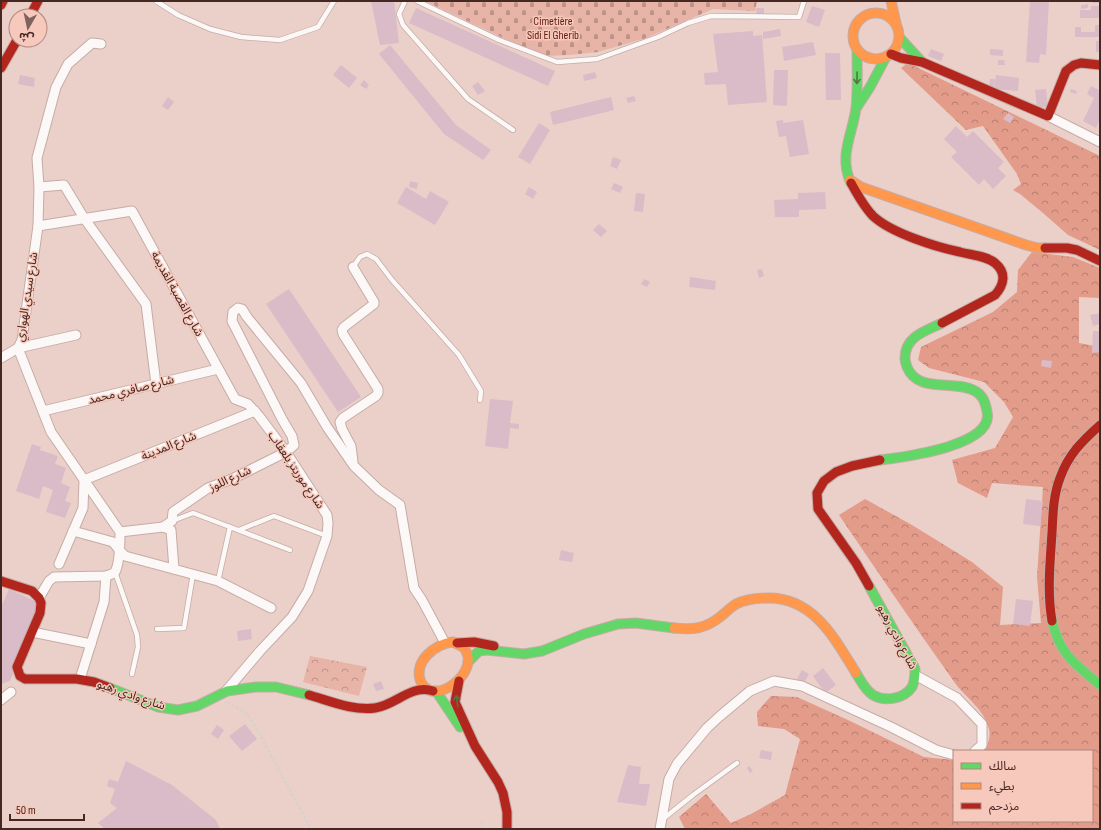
<svg xmlns="http://www.w3.org/2000/svg" width="1101" height="830" viewBox="0 0 1101 830" font-family="'Sofia Sans Condensed','Noto Sans Arabic',sans-serif">
  <defs>
    <pattern id="forest-crowns" width="20" height="18" patternUnits="userSpaceOnUse"><rect width="20" height="18" fill="#e39b8a"/><path d="M2 6a3 3 0 1 1 6 0M12 15a3 3 0 1 1 6 0" fill="none" stroke="#ba7e70"/></pattern>
    <pattern id="cemetery-stones" width="16" height="16" patternUnits="userSpaceOnUse"><rect width="16" height="16" fill="#e7b4a7"/><path d="M2 7V4a2 2 0 0 1 4 0v3zM10 15v-3a2 2 0 0 1 4 0v3z" fill="#bd9288"/></pattern>
    <pattern id="park-crowns" width="20" height="18" patternUnits="userSpaceOnUse"><rect width="20" height="18" fill="#e7b4a7"/><path d="M2 6a3 3 0 1 1 6 0M12 15a3 3 0 1 1 6 0" fill="none" stroke="#bd9288"/></pattern>
  </defs>
  <rect width="100%" height="100%" fill="#ead0c9"/>
  <g fill="url(#forest-crowns)">
    <path d="M908 63 1100 156V250L1068 235 1043 213 1020 194 1013 190 1021 184 1017 174 983 126 966 130 901 68Z"/>
    <path d="M1032 252 1073 257 1100 268V298L1079 297V343L1100 347V829H685L679 817 706 794 731 823 751 814 785 795 800 739 784 729 758 726 757 712 771 696 797 697 848 720 924 757 954 760V821H1092V751H983C988 747 991 735 989 729 984 709 966 698 955 683 915 627 877 571 839 515L865 499 912 525 972 562 1003 587 1000 625 1041 623 1037 577 1043 487 992 483 987 498 958 483 952 460 995 448 1013 417 1004 402 984 382 929 368 918 360 921 347 993 312 1017 292 1018 270Z"/>
  </g>
  <path fill="url(#cemetery-stones)" d="M425 1H757L755 11 713 9 646 38 598 52 569 55 548 56 533 52Z"/>
  <path fill="url(#park-crowns)" d="M310 656 367 667 359 696 303 682Z"/>
  <g fill="#d9bcc7">
    <path d="M371 1H394L399 43 380 45Z"/>
    <path d="M1030 1H1049L1046 55 1040 54 1039 63 1026 62Z"/>
    <rect x="1092" y="1" width="8" height="2"/>
    <path d="M1088 4V8L1081 9V5Z"/>
    <path d="M812 6 825 10 819 27 806 22Z"/>
    <path d="M1091 6H1100V18H1080V10H1091Z"/>
    <path d="M416 8 555 71 548 86 409 23Z"/>
    <path d="M756 8H764V16H757Z"/>
    <path d="M1095 25H1100V37H1075V27H1081V32H1095Z"/>
    <path d="M780 29 781 36 763 39V32Z"/>
    <path d="M753 31V36L762 35 767 102 728 105 726 84 705 85 704 73 718 72 713 34Z"/>
    <rect x="1096" y="41" width="4" height="11"/>
    <path d="M813 42 816 55 784 61 782 47Z"/>
    <path d="M390 45 456 125 491 150 483 160 444 134 379 54Z"/>
    <path d="M931 49 944 54 941 61 928 56Z"/>
    <path d="M990 49 1003 50V56L990 55Z"/>
    <path d="M825 53H840L841 100H826Z"/>
    <path d="M998 60H1004L1005 65H998Z"/>
    <path d="M341 65 357 78 349 88 333 75Z"/>
    <path d="M774 70H788L787 106 773 105Z"/>
    <path d="M595 72 597 78 584 81 583 75Z"/>
    <path d="M20 75 35 78 34 87 18 84Z"/>
    <path d="M996 75 1019 78 1018 91 994 89Z"/>
    <path d="M990 79H995L994 87H989Z"/>
    <path d="M364 80 369 85 366 89 360 85Z"/>
    <path d="M478 82 485 91 478 95 472 86Z"/>
    <path d="M1091 86 1099 90 1100 88V119L1096 128 1083 121 1094 98 1087 94Z"/>
    <path d="M1046 89 1048 107 1037 108 1035 90Z"/>
    <path d="M1071 89 1077 91 1076 94 1070 92Z"/>
    <path d="M634 96 636 101 628 103 626 98Z"/>
    <path d="M168 97 174 102 168 110 162 106Z"/>
    <path d="M611 97 614 110 553 125 550 112Z"/>
    <path d="M1008 113 1014 117 1010 123 1003 119Z"/>
    <path d="M783 120V123L803 120 809 154 790 157 786 136 779 137 776 121Z"/>
    <path d="M539 123 550 130 530 164 518 157Z"/>
    <path d="M956 126 967 137 973 131 1004 162 998 168 1006 176 993 189 984 179 979 185 951 157 957 152 944 139Z"/>
    <path d="M613 157 621 160 617 169 610 166Z"/>
    <path d="M410 181 418 183 417 189 409 187Z"/>
    <path d="M614 183 623 187 620 193 611 189Z"/>
    <path d="M406 187 426 199 430 191 449 202 435 225 397 203Z"/>
    <path d="M529 187 537 192 533 199 525 194Z"/>
    <path d="M825 192 826 209 799 210V217H775L774 200 798 199V193Z"/>
    <path d="M636 193 645 194 643 212 634 211Z"/>
    <path d="M599 224 607 231 601 237 593 230Z"/>
    <path d="M762 269 764 276 759 278 757 270Z"/>
    <path d="M690 277 716 281 715 290 689 287Z"/>
    <path d="M644 279 650 282 647 287 641 284Z"/>
    <path d="M289 289 361 397 338 412 266 304Z"/>
    <path d="M1100 313V324L1093 326 1090 315Z"/>
    <path d="M1093 331H1100V352L1092 353Z"/>
    <path d="M1042 360 1052 361 1051 368 1041 366Z"/>
    <path d="M490 399 513 401 510 423 519 424V429L510 428 508 449 485 446Z"/>
    <path d="M32 444 41 447 40 450 58 456 55 464 66 468 61 483 70 487 65 501 71 503 65 518 46 512 53 490 43 486 39 499 16 491Z"/>
    <path d="M1026 499 1043 501 1040 526 1023 524Z"/>
    <path d="M561 550 574 553 572 562 559 560Z"/>
    <path d="M9 589 39 603V611L10 681 1 684V607Z"/>
    <path d="M1016 599 1033 601 1030 626 1013 624Z"/>
    <path d="M251 629 252 639 238 641 237 631Z"/>
    <path d="M823 668 836 685 825 693 813 676Z"/>
    <path d="M802 670 809 674 804 683 797 679Z"/>
    <path d="M381 681 384 689 376 691 373 684Z"/>
    <path d="M245 724 257 739 242 751 229 736Z"/>
    <path d="M217 725 224 730 218 739 211 734Z"/>
    <path d="M761 750 772 752 771 760 759 758Z"/>
    <path d="M126 761 172 785 216 820 220 829H105L98 823 117 808 110 803 115 789 107 786 109 779 118 782Z"/>
    <path d="M628 765 641 767 639 784H650L646 806 617 802Z"/>
    <path d="M749 766 753 771 750 773 747 768Z"/>
  </g>
  <g fill="none" stroke-linecap="round" stroke-linejoin="round">
    <defs>
      <g id="lane">
        <path d="M156 1 178 15 210 29 241 37 280 40 318 27 334 1"/>
        <path d="M405 1 399 14 403 25 468 99 513 130"/>
        <path d="M417 1 499 40 557 62 597 59 658 37 688 23 711 16 799 17 804 1"/>
        <path d="M353 267 360 257 367 254 376 259 392 280 459 355 481 391 480 400"/>
        <path d="M172 521 193 513 230 527"/>
        <path d="M239 530 274 516 327 536"/>
        <path d="M115 572 137 635 138 647 132 674"/>
        <path d="M218 581 230 527 290 550"/>
        <path d="M157 629 184 628 193 574"/>
        <path d="M663 819 693 795 737 763"/>
      </g>
      <g id="street">
        <path d="M1048 116 1100 142"/>
        <path d="M39 187 64 185 84 218 146 304 156 384"/>
        <path d="M38 226 132 211 235 399 248 404 259 416 286 452 327 515 328 523 327 536 308 591 292 617 260 651 226 691"/>
        <path d="M1 358 18 348 76 335"/>
        <path d="M43 411 218 369"/>
        <path d="M353 462 351 446 342 429 340 422 343 418 376 396 378 393V389L343 334 342 330 344 327 374 304V302L353 267"/>
        <path d="M163 527 172 521 173 512 208 488 232 479 286 452 294 445 292 436 282 419 232 321 233 312 238 308 242 309 247 317 301 383 327 427 354 466 379 490 400 505 414 588 422 600 445 643"/>
        <path d="M73 531 113 542 120 551 125 556 218 581 271 608"/>
        <path d="M120 532 163 527 171 530 174 569"/>
        <path d="M59 564 83 508 84 480 255 411"/>
        <path d="M39 598 49 581 54 577 106 576C109 575 113 574 115 572 120 563 120 542 120 532L51 432 18 348 22 340 38 226 39 187 37 158 56 87 68 64 92 43 101 44"/>
        <path d="M32 632 91 644"/>
        <path d="M917 676 957 698 982 724V745L975 751"/>
        <path d="M80 679 104 602 106 576"/>
        <path d="M1 700 11 692"/>
        <path d="M660 829 669 779 677 764 707 728 720 716 750 691 774 681 802 686 891 727 936 750 954 755"/>
      </g>
      <g id="fast">
        <path d="M900 38 922 62"/>
        <path d="M857 107 870 87 886 57"/>
        <path d="M851 183C838 156 853 133 856 108 858 89 857 68 857 49"/>
        <path d="M880 460C903 457 996 446 987 411 985 402 983 395 975 391 954 379 918 394 907 367 906 364 905 361 905 358 905 336 926 331 942 323"/>
        <path d="M1052 621C1060 655 1075 664 1100 685"/>
        <path d="M468 662 479 651 487 650 524 654 542 651 584 634 618 624 636 623 674 628"/>
        <path d="M856 673C861 681 865 690 873 695 885 702 904 699 912 687 915 681 915 675 915 669L869 586"/>
        <path d="M110 688 158 707 178 710 197 706 227 691 256 687H276L309 695"/>
        <path d="M436 691 460 727"/>
      </g>
      <g id="slow">
        <path d="M891 1 896 23"/>
        <circle cx="876" cy="36" r="23"/>
        <path d="M850 180 861 187 1026 245 1038 248H1045"/>
        <path d="M674 628C692 630 705 629 720 617 725 613 730 608 736 604 746 599 758 598 769 598 814 598 835 639 856 673"/>
        <path d="M453 642C457 644 461 645 464 648 483 671 433 709 421 682 412 662 436 643 453 642Z"/>
      </g>
      <g id="jam">
        <path d="M1 5 3 1"/>
        <path d="M30 16 38 1"/>
        <path d="M891 54 901 58 922 62 1048 116 1066 71 1074 65 1081 63 1100 65"/>
        <path d="M1 68 17 40"/>
        <path d="M851 183C857 194 864 207 873 216 891 233 936 247 960 252 971 255 987 256 995 263 1007 273 1004 285 995 295L942 323"/>
        <path d="M1045 248H1067L1077 250 1100 261"/>
        <path d="M1 581 32 591 39 598 41 603 40 613 17 667 20 676 25 679H77L94 682 110 688"/>
        <path d="M869 586 856 563 818 509 817 493 824 481 836 472 852 466 880 460"/>
        <path d="M1052 621C1047 592 1050 563 1052 533 1053 515 1053 496 1060 478 1068 455 1082 441 1100 425"/>
        <path d="M457 643 474 642 494 646"/>
        <path d="M459 681 455 702 475 746 498 782 503 793 507 812V829"/>
        <path d="M309 695C330 701 353 711 375 708 396 705 411 684 433 691"/>
      </g>
    </defs>
    <use href="#lane" stroke="#c5aca5" stroke-width="6"/>
    <use href="#street" stroke="#c5aca5" stroke-width="11"/>
    <use href="#fast" stroke="#c5aca5" stroke-width="11"/>
    <use href="#slow" stroke="#c5aca5" stroke-width="11"/>
    <use href="#jam" stroke="#c5aca5" stroke-width="11"/>
    <g stroke="#d8d0cd" stroke-width="2" stroke-dasharray="3 2" stroke-linecap="butt">
      <path d="M227 702 246 713 255 726 311 829"/>
      <path d="M481 829 482 822"/>
    </g>
    <use href="#lane" stroke="#fcf8f7" stroke-width="4.5"/>
    <use href="#street" stroke="#fcf8f7" stroke-width="9"/>
    <use href="#fast" stroke="#63d668" stroke-width="9"/>
    <use href="#slow" stroke="#ff974d" stroke-width="9"/>
    <use href="#jam" stroke="#b3261e" stroke-width="9"/>
  </g>
  <defs><path id="oneway-shaft" d="M-6 0H5M1.5-3L5.5 0L1.5 3" fill="none" stroke-width="1.6" stroke-linecap="round" stroke-linejoin="round"/></defs>
  <g stroke="#527641">
    <use href="#oneway-shaft" transform="translate(857 78) rotate(91)"/>
    <use href="#oneway-shaft" transform="translate(457 701) rotate(-98)"/>
  </g>
  <g text-anchor="middle" dominant-baseline="central" stroke-width="3" stroke-linejoin="round" paint-order="stroke">
    <g font-size="12" fill="#611b0c" stroke="#f7c8bc">
      <text x="553" y="21">Cimetière<tspan x="553" dy="14">Sidi El Gherib</tspan></text>
    </g>
    <g font-size="12" fill="#452821" stroke="#f7c8bc">
      <text transform="translate(177 294) rotate(61)">شارع القصبة القديمة</text>
      <text transform="translate(27 297) rotate(-81)">شارع سيدي الهواري</text>
      <text transform="translate(131 390) rotate(-14)">شارع صافري محمد</text>
      <text transform="translate(169 446) rotate(-22)">شارع المدينة</text>
      <text transform="translate(296 470) rotate(56)">شارع موريتز بلعقاب</text>
      <text transform="translate(230 479) rotate(-25)">شارع اللوز</text>
      <text transform="translate(897 637) rotate(62)">شارع وادي رهيو</text>
      <text transform="translate(131 695) rotate(19)">شارع وادي رهيو</text>
    </g>
  </g>
  <rect width="1101" height="830" fill="none" stroke="#452821" stroke-width="4"/>
  <rect x="953" y="750" width="140" height="72" fill="#f7c8bc" stroke="#b0887e"/>
  <rect x="961" y="763" width="20" height="6" fill="#63d668" stroke="#b0887e"/>
  <text x="989" y="770" font-size="12" fill="#452821">سالك</text>
  <rect x="961" y="783" width="20" height="6" fill="#ff974d" stroke="#b0887e"/>
  <text x="989" y="790" font-size="12" fill="#452821">بطيء</text>
  <rect x="961" y="803" width="20" height="6" fill="#b3261e" stroke="#b0887e"/>
  <text x="989" y="810" font-size="12" fill="#452821">مزدحم</text>
  <g transform="translate(28 28) rotate(189)"><circle r="19" fill="#f7c8bc" stroke="#b0887e"/>
  <path d="M0-3L7 15L0 10L-7 15Z" fill="#7f635c"/>
  <text y="-6" font-size="11" font-weight="bold" text-anchor="middle" fill="#452821">ش</text>
  </g>
  <path d="M10 814v6h74v-6" fill="none" stroke="#452821" stroke-width="2"/>
  <text x="16" y="814" font-size="12" fill="#452821" stroke="#f7c8bc" stroke-width="3" paint-order="stroke">50 m</text>
</svg>
